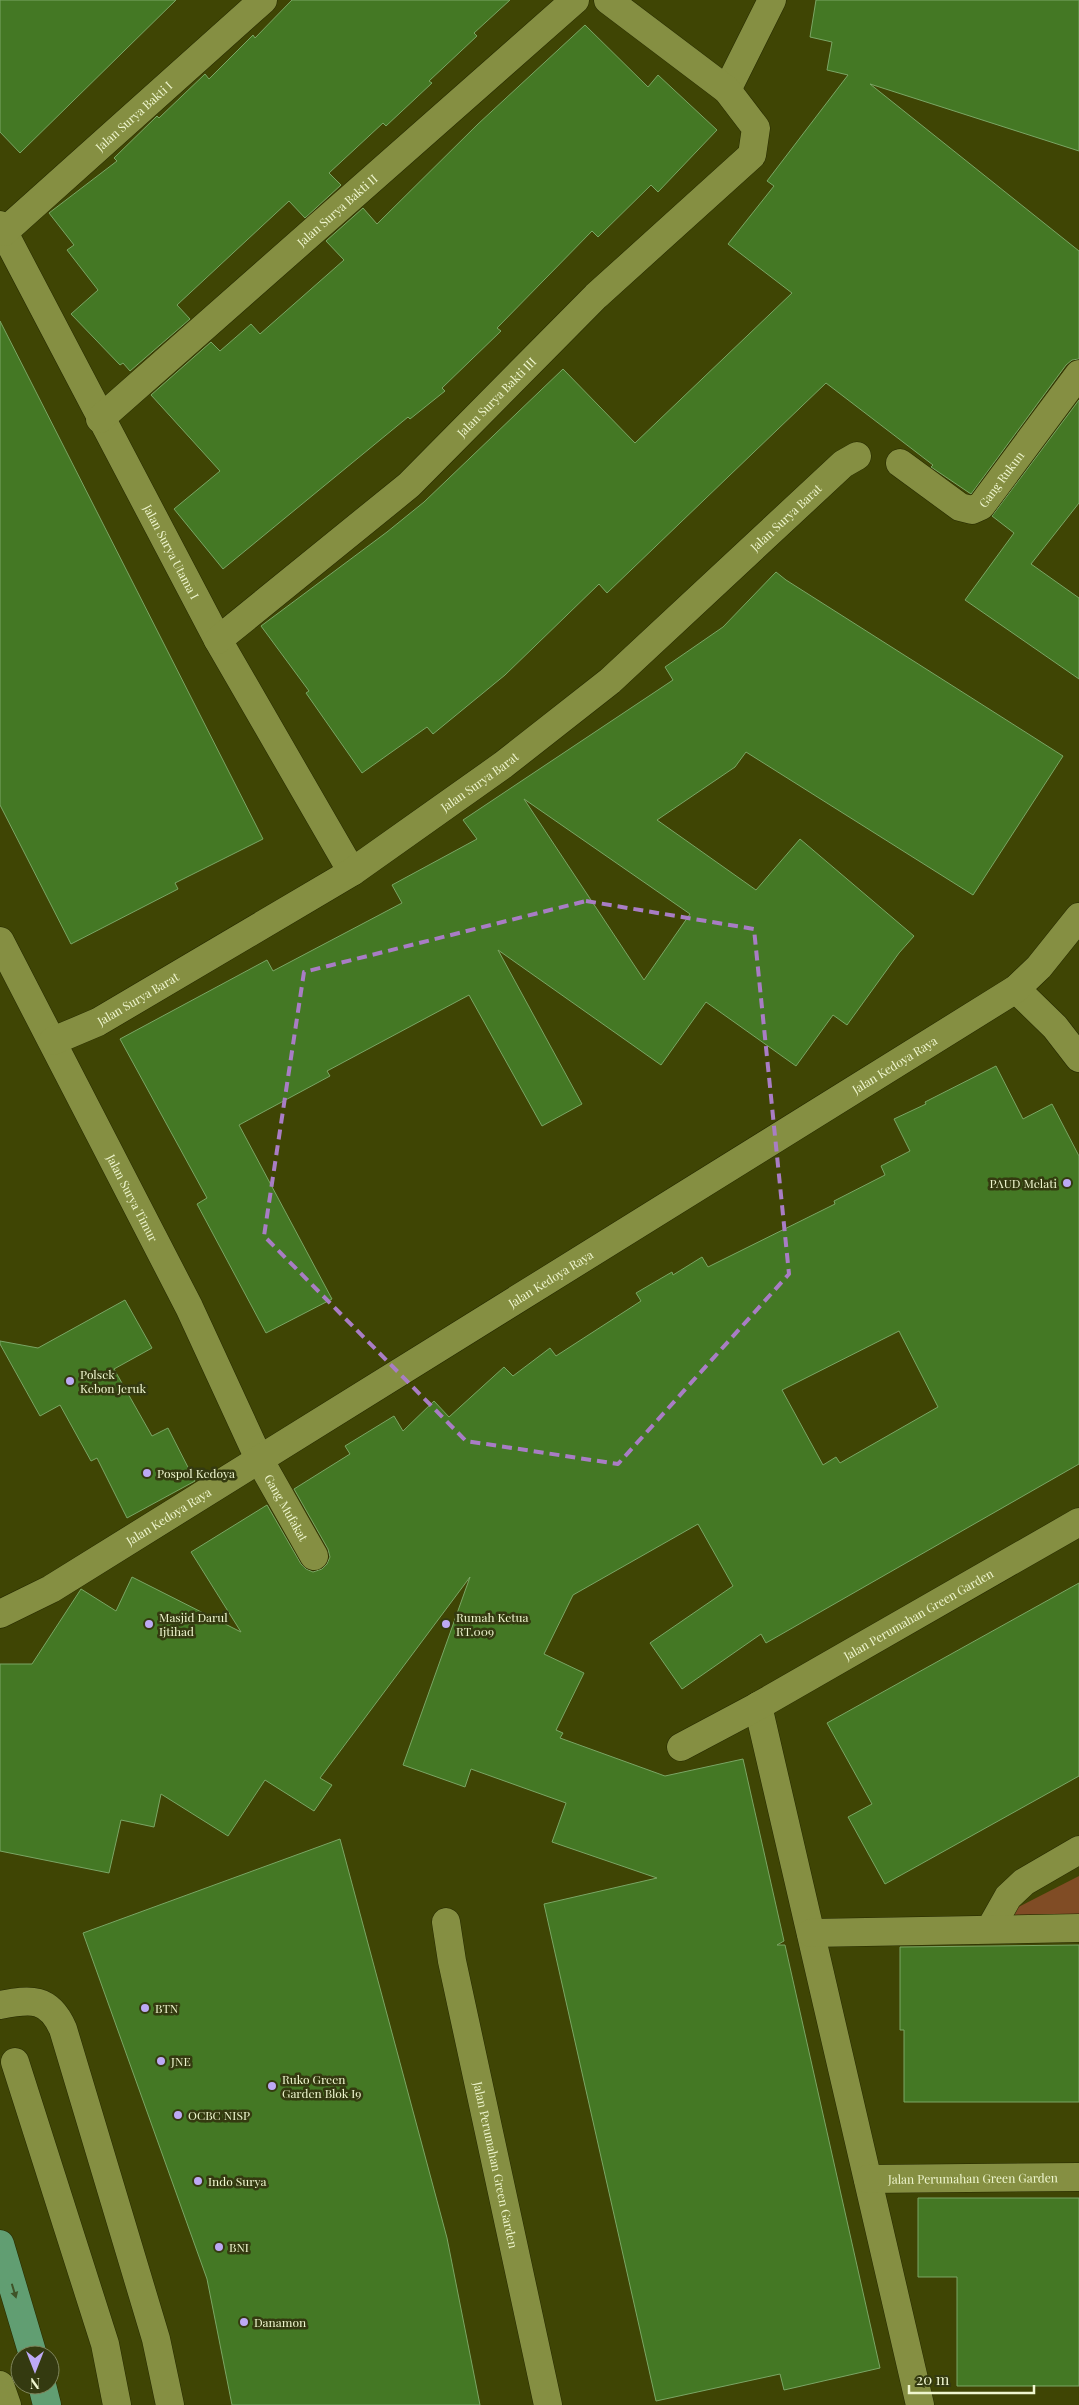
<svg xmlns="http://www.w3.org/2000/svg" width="1079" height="2405" viewBox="0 0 1079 2405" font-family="'Playfair Display',serif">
  <rect width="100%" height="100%" fill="#3f4504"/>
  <path fill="#804c25" d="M1079 1876V1914L1003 1915Z"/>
  <g fill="#447824" stroke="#7aa665" fill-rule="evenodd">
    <path d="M0 0H176L20 153 0 132Z"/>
    <path d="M292 0H510L474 33 477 36 429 81 432 83 386 126 383 123 329 173 341 185 305 218 289 201 177 305 190 319 130 371 123 363 120 365 71 314 98 290 67 250 74 245 49 213 117 161 114 158 157 116 159 118 205 74 209 79 253 35 255 38Z"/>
    <path d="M816 0H1079V151L870 84 1079 251V359L1072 360 1066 365 971 494 931 467 933 465 826 383 607 593 599 584 505 675 433 734 427 727 362 773 306 693 309 691 261 626 387 532 424 502 563 369 635 443 792 293 728 244 774 186 767 181 848 75 827 70 832 42 810 37Z"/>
    <path d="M585 25 648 87 658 75 717 130 658 192 651 185 598 237 592 231 497 328 501 331 442 388 445 391 410 419 408 417 223 569 174 509 220 471 151 395 211 342 220 351 251 324 260 334 344 260 326 241 363 208 377 224 478 124Z"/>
    <path d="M0 321 263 839 175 883 178 889 71 944 0 805Z"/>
    <path d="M1079 400V503L1031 564 1079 598V679L965 600 1014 533 992 516Z"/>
    <path d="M776 572 786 580 1063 756 973 895 746 752 735 767 657 820 756 890 800 839 914 936 899 953 847 1025 833 1015 796 1066 706 1002 661 1065 498 950 582 1104 542 1126 469 995 327 1071 330 1076 239 1125 332 1299 266 1333 197 1204 207 1198 120 1039 267 960 273 971 402 903 392 885 477 839 463 820 673 680 665 667 723 627ZM524 799 690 914 644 980Z"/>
    <path d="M996 1066 1023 1119 1052 1104 1079 1156V1464L766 1643 761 1634 682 1689 650 1643 733 1586 698 1524 573 1595 544 1654 584 1673 556 1730 563 1733 560 1738 665 1776 743 1759 784 1941 777 1945H785L880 2368 784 2390 780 2374 656 2401 544 1904 657 1878 552 1842 566 1803 471 1769 465 1787 403 1765 470 1577 320 1778 332 1785 314 1811 265 1780 228 1836 161 1794 154 1827 121 1820 109 1873 0 1851V1664H32L81 1589 116 1611 132 1577 241 1632 191 1552 267 1505 301 1564 306 1569 313 1572 322 1569 327 1564 330 1557 328 1549 294 1489 350 1454 345 1446 394 1416 403 1431 434 1401 449 1417 504 1367 513 1376 550 1348 556 1356 641 1301 636 1293 672 1272 673 1275 702 1257 708 1267 835 1204 834 1201 885 1175 881 1166 910 1151 894 1119 926 1104 925 1102ZM899 1331 938 1407 840 1463 836 1457 823 1465 782 1390Z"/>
    <path d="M125 1300 152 1348 114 1369 152 1436 168 1428 195 1481 127 1518 97 1458 91 1461 60 1405 40 1416 0 1344V1341L38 1348Z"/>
    <path d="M1079 1583V1776L885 1884 848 1817 872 1804 827 1723Z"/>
    <path d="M340 1839 447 2238 480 2405H232L207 2279 83 1933Z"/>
    <path d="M1079 1945V2102H904V2030H900V1947Z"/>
    <path d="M918 2198H1079V2386H957V2277H918Z"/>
  </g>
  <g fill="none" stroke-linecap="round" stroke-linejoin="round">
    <defs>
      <g id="minor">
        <path d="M727 90 772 0"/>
        <path id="s1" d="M0 225 218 640 352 872"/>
        <path id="s2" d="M4 232 263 0"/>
        <path id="s3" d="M100 419 575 0"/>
        <path id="s4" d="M900 463 960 507 972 510 981 506 1079 374"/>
        <path id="s5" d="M218 640 409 485 596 296 752 155 756 128 727 90 608 0"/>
        <path id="s6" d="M0 941 189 1307 259 1459 314 1556"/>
        <path d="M1016 989 1055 1027 1079 1058"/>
        <path id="s7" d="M53 1041 98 1022 352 872 503 765 610 681 843 464 857 456"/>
        <path id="s8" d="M0 1614 51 1589 1016 989 1039 967 1079 917"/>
        <path d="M758 1706 920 2405"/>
        <path id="s9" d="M681 1747 758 1706 1079 1522"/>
        <path id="s10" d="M446 1922 452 1961 548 2405"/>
        <path d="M990 1929 1008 1897 1024 1882 1079 1850"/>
        <path d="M811 1933 1079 1928"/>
        <path d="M0 2005C31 1999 49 1997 63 2029L156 2339 170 2405"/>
        <path d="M15 2062 105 2344 117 2405"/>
        <path id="s11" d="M868 2179 1079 2177"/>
        <path d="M0 2385 7 2405"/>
      </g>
      <g id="major">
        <path d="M0 2244 33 2355"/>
        <path d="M42 2385 47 2405"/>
      </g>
    </defs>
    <use href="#minor" stroke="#262a00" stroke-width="29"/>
    <use href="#major" stroke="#262a00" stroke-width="29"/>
    <use href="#minor" stroke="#858f42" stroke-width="28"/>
    <use href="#major" stroke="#619e72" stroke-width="28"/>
  </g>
  <defs><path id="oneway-solid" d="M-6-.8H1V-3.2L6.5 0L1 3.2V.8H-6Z" transform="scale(1.25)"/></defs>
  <use fill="#3f5328" href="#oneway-solid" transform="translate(14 2291) rotate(73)"/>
  <path fill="none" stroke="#a97dc5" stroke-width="4" stroke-dasharray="10 6" stroke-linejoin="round" d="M586 901 754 929 789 1274 618 1464 466 1441 264 1236 304 972Z"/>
  <g fill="#bda9f5" stroke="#343a10" stroke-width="2">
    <circle cx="1067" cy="1183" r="5"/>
    <circle cx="70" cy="1381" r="5"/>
    <circle cx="147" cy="1473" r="5"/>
    <circle cx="149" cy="1624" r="5"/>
    <circle cx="446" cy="1624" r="5"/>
    <circle cx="145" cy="2008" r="5"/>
    <circle cx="161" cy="2061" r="5"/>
    <circle cx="272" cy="2086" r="5"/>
    <circle cx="178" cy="2115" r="5"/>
    <circle cx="198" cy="2181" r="5"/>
    <circle cx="219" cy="2247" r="5"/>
    <circle cx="244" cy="2322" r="5"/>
  </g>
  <g text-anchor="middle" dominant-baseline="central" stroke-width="5" stroke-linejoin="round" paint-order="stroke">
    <g font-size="12" fill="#eff6cf" stroke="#343a10">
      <text stroke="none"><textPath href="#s2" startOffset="174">Jalan Surya Bakti I</textPath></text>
      <text stroke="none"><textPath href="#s3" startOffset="316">Jalan Surya Bakti II</textPath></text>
      <text stroke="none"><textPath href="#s5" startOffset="370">Jalan Surya Bakti III</textPath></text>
      <text stroke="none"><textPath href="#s4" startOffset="130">Gang Rukun</textPath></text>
      <text stroke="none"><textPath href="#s7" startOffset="905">Jalan Surya Barat</textPath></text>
      <text stroke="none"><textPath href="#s1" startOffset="369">Jalan Surya Utama I</textPath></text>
      <text stroke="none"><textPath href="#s7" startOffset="500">Jalan Surya Barat</textPath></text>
      <text stroke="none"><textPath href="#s7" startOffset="95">Jalan Surya Barat</textPath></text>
      <text stroke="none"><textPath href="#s8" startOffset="1050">Jalan Kedoya Raya</textPath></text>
      <text stroke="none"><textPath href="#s6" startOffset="289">Jalan Surya Timur</textPath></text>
      <text stroke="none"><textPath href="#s8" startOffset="645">Jalan Kedoya Raya</textPath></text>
      <text stroke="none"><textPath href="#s6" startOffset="635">Gang Mufakat</textPath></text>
      <text stroke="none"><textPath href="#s8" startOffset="195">Jalan Kedoya Raya</textPath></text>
      <text stroke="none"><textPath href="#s9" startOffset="272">Jalan Perumahan Green Garden</textPath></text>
      <text stroke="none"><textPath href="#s10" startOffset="248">Jalan Perumahan Green Garden</textPath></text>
      <text stroke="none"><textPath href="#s11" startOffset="105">Jalan Perumahan Green Garden</textPath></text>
    </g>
    <g font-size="12" fill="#eff6cf" stroke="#343a10" text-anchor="start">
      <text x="1057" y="1183" text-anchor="end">PAUD Melati</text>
      <text x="80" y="1374">Polsek<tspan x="80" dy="14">Kebon Jeruk</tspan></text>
      <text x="157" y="1473">Pospol Kedoya</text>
      <text x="159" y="1617">Masjid Darul<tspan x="159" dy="14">Ijtihad</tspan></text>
      <text x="456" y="1617">Rumah Ketua<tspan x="456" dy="14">RT.009</tspan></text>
      <text x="155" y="2008">BTN</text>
      <text x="171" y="2061">JNE</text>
      <text x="282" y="2079">Ruko Green<tspan x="282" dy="14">Garden Blok I9</tspan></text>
      <text x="188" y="2115">OCBC NISP</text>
      <text x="208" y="2181">Indo Surya</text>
      <text x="229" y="2247">BNI</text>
      <text x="254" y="2322">Danamon</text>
    </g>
  </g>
  <g transform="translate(35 2370) rotate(180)"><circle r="24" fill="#343a10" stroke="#7f855c"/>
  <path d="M0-4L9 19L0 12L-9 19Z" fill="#bda9f5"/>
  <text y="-8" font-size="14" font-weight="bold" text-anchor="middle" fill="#eff6cf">N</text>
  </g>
  <path d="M909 2385v8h125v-8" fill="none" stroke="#eff6cf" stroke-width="2.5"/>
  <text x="916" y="2385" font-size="15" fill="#eff6cf" stroke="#343a10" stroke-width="4" paint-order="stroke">20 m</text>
</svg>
